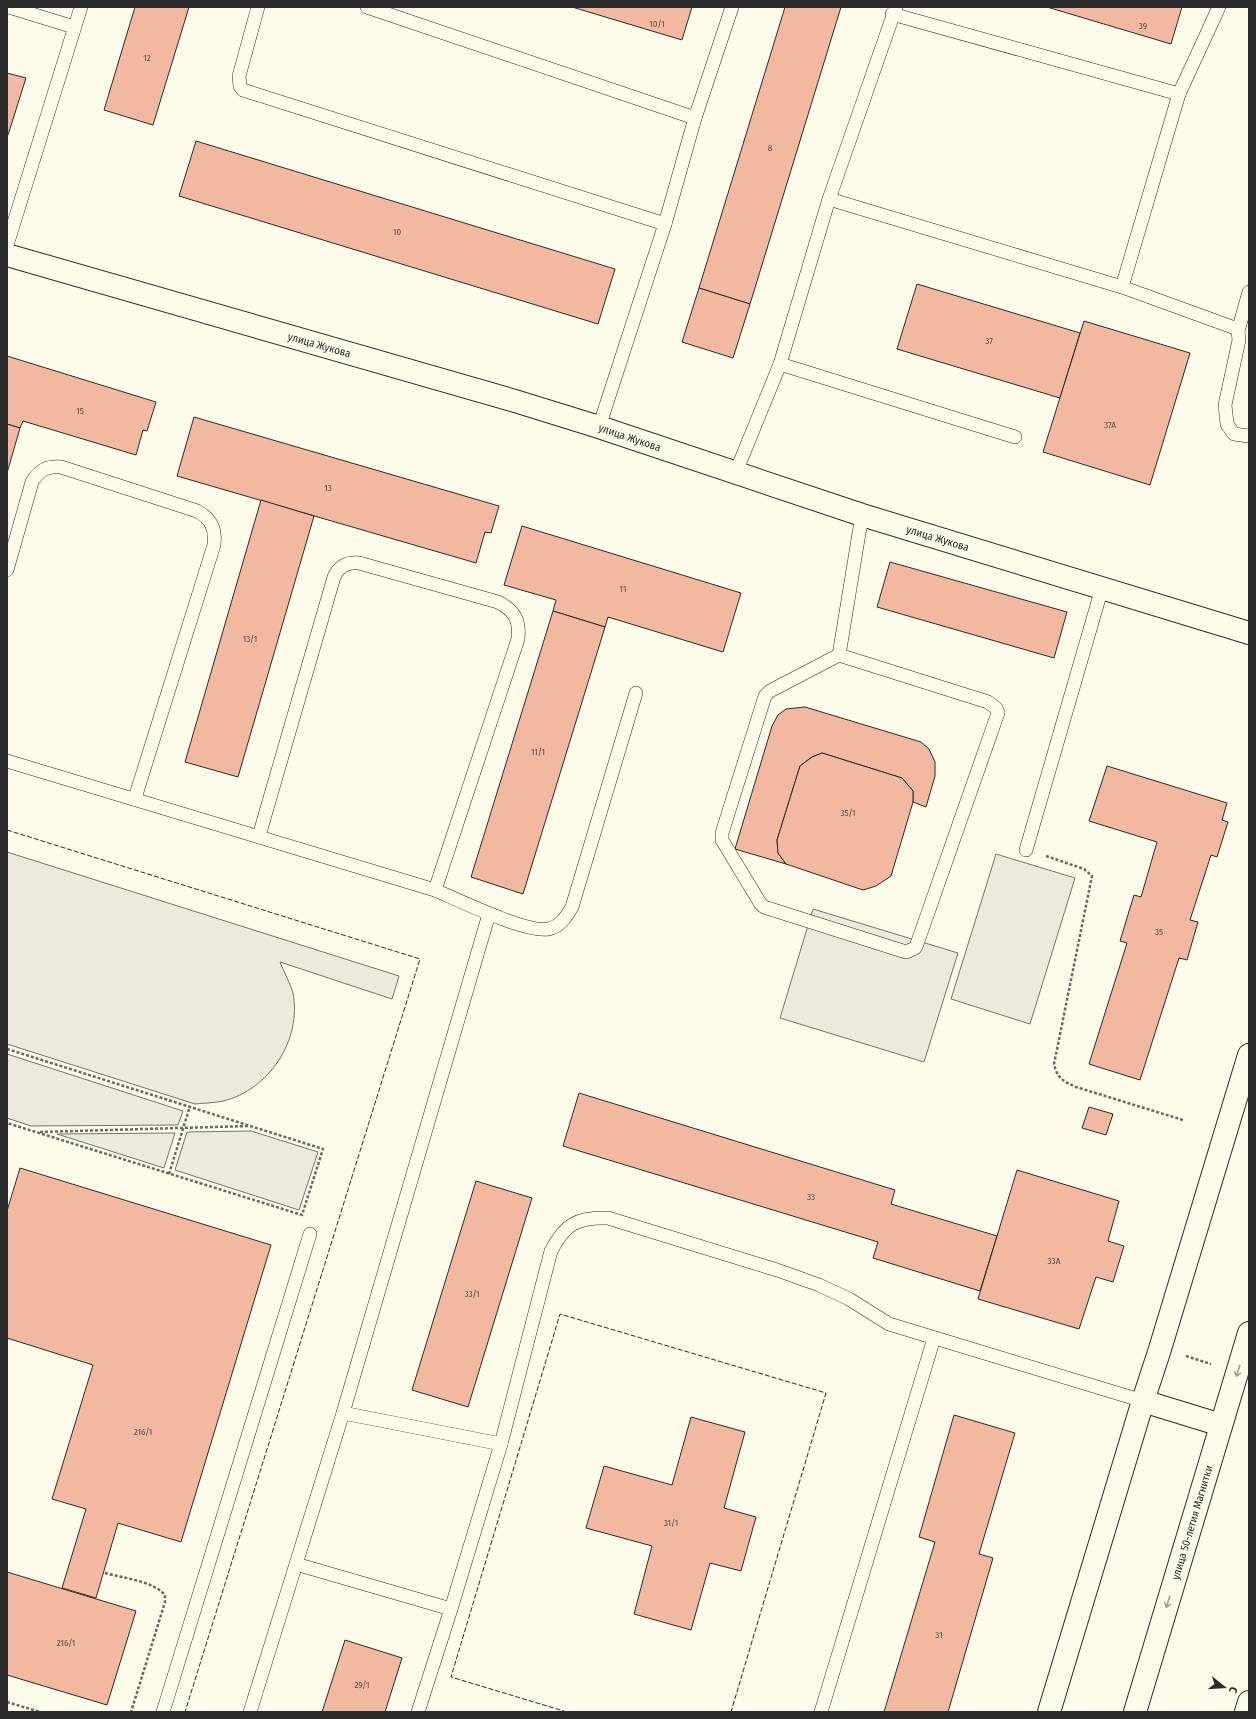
<svg xmlns="http://www.w3.org/2000/svg" width="1256" height="1719" viewBox="0 0 1256 1719" font-family="'Fira Sans Condensed',sans-serif">
  <rect width="100%" height="100%" fill="#fdfbea"/>
  <g fill="#ecebdb" stroke="#74746e">
    <path d="M7 852 399 976 392 999 280 962C284 972 290 983 293 993 302 1040 269 1090 223 1101 214 1103 204 1103 195 1104L7 1044Z"/>
    <path d="M996 854 1075 878 1030 1024 951 999Z"/>
    <path d="M7 1054 183 1111 178 1125 31 1126 7 1118Z"/>
    <path d="M251 1131 318 1152 299 1210 175 1170 187 1132Z"/>
    <path d="M175 1133 164 1168 57 1134Z"/>
  </g>
  <path fill="#eceadb" stroke="#74746e" d="M813 909 958 953 924 1062 780 1018Z"/>
  <g fill="#f2b8a0" stroke="#2b2b2b">
    <path d="M135 7H189L153 125 104 110Z"/>
    <path d="M572 7H692L682 40Z"/>
    <path d="M785 7H841L750 304 699 288Z"/>
    <path d="M1047 7H1182L1171 44Z"/>
    <path d="M7 73 26 78 8 135H7Z"/>
    <path d="M196 141 615 269 598 324 179 196Z"/>
    <path d="M917 284 1080 333 1060 398 897 349Z"/>
    <path d="M699 288 750 304 733 358 682 342Z"/>
    <path d="M1084 321 1190 353 1150 485 1043 452Z"/>
    <path d="M7 356 156 402 147 431 143 430 136 455 23 421 20 428 7 424Z"/>
    <path d="M194 417 499 506 491 533 485 532 476 563 177 476Z"/>
    <path d="M7 424 20 428 7 473Z"/>
    <path d="M261 500 314 516 238 777 185 762Z"/>
    <path d="M522 526 741 593 723 652 608 617 605 627 553 611 556 600 504 585Z"/>
    <path d="M890 562 1067 612 1054 658 877 607Z"/>
    <path d="M553 611 605 627 523 894 471 877Z"/>
    <path d="M805 707 921 742 929 749 935 762V776L926 807 913 802V791L902 778 822 753 812 757 800 766 777 840 778 853 786 864 735 849 772 726 778 715 786 709Z"/>
    <path d="M822 753 902 778 913 791V802L891 876 876 886 863 890 786 864 778 853 777 840 800 766 812 757Z"/>
    <path d="M1107 766 1227 803 1222 820 1228 822 1217 857 1211 855 1190 920 1198 922 1187 960 1179 958 1140 1080 1089 1064 1127 943 1120 941 1134 895 1141 897 1157 842 1089 821Z"/>
    <path d="M579 1093 895 1190 891 1204 997 1236 980 1291 873 1258 878 1242 563 1146Z"/>
    <path d="M1089 1107 1113 1114 1106 1135 1082 1128Z"/>
    <path d="M20 1168 271 1245 181 1542 118 1523 96 1598 62 1588 86 1509 52 1499 93 1365 7 1338V1211Z"/>
    <path d="M1017 1170 1119 1201 1108 1241 1124 1246 1113 1282 1096 1277 1079 1329 978 1299Z"/>
    <path d="M476 1181 532 1198 468 1407 412 1390Z"/>
    <path d="M954 1415 1015 1433 979 1554 993 1558 948 1712H884L935 1542 919 1537Z"/>
    <path d="M691 1417 745 1432 724 1508 756 1517 741 1571 710 1563 691 1630 634 1614 652 1546 586 1528 604 1466 672 1485Z"/>
    <path d="M7 1572 136 1611 107 1705 7 1675Z"/>
    <path d="M345 1640 402 1658 385 1712H322Z"/>
  </g>
  <g fill="none" stroke-linecap="round" stroke-linejoin="round">
    <defs>
      <g id="service">
        <path d="M9 7 74 27"/>
        <path d="M258 7 239 76 240 86 243 90 665 224"/>
        <path d="M367 7 695 118"/>
        <path d="M892 14 1179 94"/>
        <path d="M829 199 1122 287 1235 328 1238 331 1239 340 1225 405 1227 424 1234 434 1249 436"/>
        <path d="M7 245 81 7"/>
        <path d="M1122 287 1179 94 1219 7"/>
        <path d="M1238 331 1249 292"/>
        <path d="M780 364 1015 437"/>
        <path d="M599 427 665 224 695 118 732 7"/>
        <path d="M736 472 780 364 829 199 896 7"/>
        <path d="M7 570 32 482C39 470 47 466 61 467L197 511C211 519 216 528 214 545L135 798"/>
        <path d="M839 655 988 702 996 708 998 713 917 944 915 948 906 952 764 907 760 903 722 840V833L765 696 770 691 839 655 862 515"/>
        <path d="M7 761 435 890C458 900 526 933 548 929 560 927 566 917 572 907L636 693"/>
        <path d="M259 836 334 577C339 566 347 562 359 563L498 602C515 611 520 620 518 639L435 890"/>
        <path d="M1026 850 1102 588"/>
        <path d="M489 914 343 1413 501 1444 551 1251C565 1224 577 1217 608 1218L777 1270 819 1285 849 1299 889 1324 1143 1401"/>
        <path d="M343 1413 296 1564 451 1609"/>
        <path d="M163 1712 310 1234"/>
        <path d="M250 1712 296 1564"/>
        <path d="M418 1712 451 1609 501 1444"/>
        <path d="M821 1712 934 1338"/>
      </g>
      <g id="minor">
        <path d="M1221 1425 1143 1401 1160 1349 1249 1055"/>
        <path d="M1049 1712 1143 1401"/>
      </g>
      <g id="tertiary">
        <path id="s1" d="M7 255 515 401 599 427 862 515 1249 633"/>
      </g>
      <g id="secondary">
        <path id="s2" d="M1135 1712 1249 1333"/>
        <path d="M1246 1712 1249 1702"/>
      </g>
    </defs>
    <use href="#service" stroke="#2b2b2b" stroke-width="14"/>
    <use href="#minor" stroke="#2b2b2b" stroke-width="24"/>
    <use href="#tertiary" stroke="#2b2b2b" stroke-width="24"/>
    <use href="#secondary" stroke="#2b2b2b" stroke-width="24"/>
    <g stroke="#6a6964" stroke-width="2.5" stroke-dasharray="3 2" stroke-linecap="butt">
      <path d="M1046 856 1084 869 1092 876 1054 1064C1057 1078 1064 1082 1076 1087L1183 1120"/>
      <path d="M7 1049 323 1149 302 1215 7 1123"/>
      <path d="M40 1132 248 1126"/>
      <path d="M169 1174 190 1106"/>
      <path d="M1186 1356 1211 1364"/>
      <path d="M105 1573C123 1578 153 1581 165 1595V1602L131 1712"/>
      <path d="M7 1702 40 1712"/>
    </g>
    <use href="#service" stroke="#fdfbea" stroke-width="13"/>
    <use href="#minor" stroke="#fdfbea" stroke-width="22"/>
    <use href="#tertiary" stroke="#fdfbea" stroke-width="22"/>
    <use href="#secondary" stroke="#fdfbea" stroke-width="22"/>
    <g stroke="#2b2b2b" stroke-width="1" stroke-dasharray="5 2" stroke-linecap="butt">
      <path d="M7 830 420 959 185 1712"/>
      <path d="M567 1712 451 1677 560 1314 826 1393 731 1712"/>
    </g>
  </g>
  <defs><path id="oneway-shaft" d="M-6 0H5M1.5-3L5.5 0L1.5 3" fill="none" stroke-width="1.6" stroke-linecap="round" stroke-linejoin="round"/></defs>
  <g stroke="#9e9d94">
    <use href="#oneway-shaft" transform="translate(1238 1371) rotate(107)"/>
    <use href="#oneway-shaft" transform="translate(1168 1602) rotate(107)"/>
  </g>
  <g text-anchor="middle" dominant-baseline="central" stroke-width="3" stroke-linejoin="round" paint-order="stroke">
    <g font-size="9" fill="#5d4e48">
      <text x="657" y="24">10/1</text>
      <text x="1143" y="26">39</text>
      <text x="147" y="58">12</text>
      <text x="770" y="148">8</text>
      <text x="397" y="232">10</text>
      <text x="989" y="341">37</text>
      <text x="80" y="411">15</text>
      <text x="1110" y="425">37А</text>
      <text x="328" y="488">13</text>
      <text x="623" y="589">11</text>
      <text x="250" y="639">13/1</text>
      <text x="538" y="752">11/1</text>
      <text x="848" y="813">35/1</text>
      <text x="1159" y="932">35</text>
      <text x="811" y="1197">33</text>
      <text x="1054" y="1261">33А</text>
      <text x="472" y="1294">33/1</text>
      <text x="143" y="1432">216/1</text>
      <text x="671" y="1523">31/1</text>
      <text x="939" y="1635">31</text>
      <text x="66" y="1643">216/1</text>
      <text x="362" y="1685">29/1</text>
    </g>
    <g font-size="11" fill="#2b2b2b" stroke="#fdfbea">
      <text stroke="none"><textPath href="#s1" startOffset="325">улица Жукова</textPath></text>
      <text stroke="none"><textPath href="#s1" startOffset="649">улица Жукова</textPath></text>
      <text stroke="none"><textPath href="#s1" startOffset="973">улица Жукова</textPath></text>
      <text stroke="none"><textPath href="#s2" startOffset="198">улица 50-летия Магнитки</textPath></text>
    </g>
  </g>
  <rect width="1256" height="1719" fill="none" stroke="#2b2b2b" stroke-width="16"/>
  <g transform="translate(1224 1687) rotate(107)" stroke="#fdfbea" stroke-width="3" paint-order="stroke">
  <path d="M0-3L7 15L0 10L-7 15Z" fill="#2b2b2b"/>
  <text y="-6" font-size="11" font-weight="bold" text-anchor="middle" fill="#2b2b2b">С</text>
  </g>
</svg>
